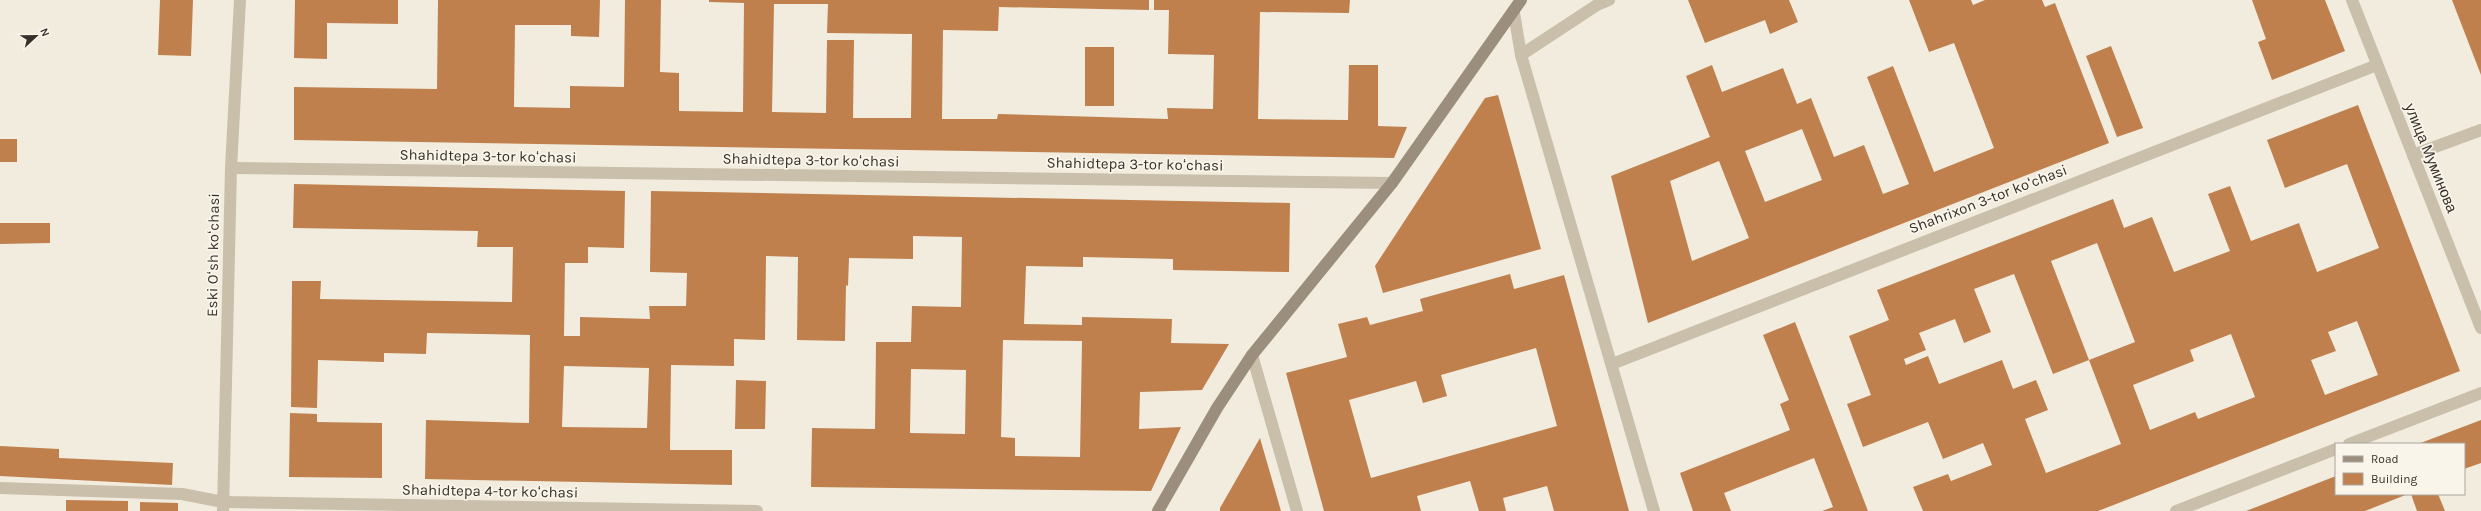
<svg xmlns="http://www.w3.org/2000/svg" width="2481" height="511" viewBox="0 0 2481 511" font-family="Karla,sans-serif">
  <rect width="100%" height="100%" fill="#f1ecde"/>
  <g fill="#bf804e" fill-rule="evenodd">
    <path d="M160 0H193L191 56 158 55Z"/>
    <path d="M295 0H398V24L327 23V59L294 58Z"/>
    <path d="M438 0H600L599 37 571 36V25H515L514 107 570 108V86L624 87 625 0H661L660 72 679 73V111L743 112 744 3 709 2V0H1149V10L999 7 998 31 943 30 942 119H997L998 114 1168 119 1167 108 1213 109 1214 55 1168 54 1169 10H1154V0H1350L1349 13 1260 12 1258 119 1348 120 1349 65H1378V126L1407 127 1394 158 294 140V87L437 89ZM774 4H828L827 33 912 34 911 118H853L854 40H827L826 113 772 112Z"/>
    <path d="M1688 0H1789L1798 22 1770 34 1765 20 1705 43Z"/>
    <path d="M1909 0H1971L1973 5 1985 0H2042L2045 7 2055 3 2109 143 1648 323 1611 176 1710 137 1686 76 1712 65 1722 92 1783 68 1797 104 1811 98 1834 157 1864 145 1883 194 1909 184 1867 77 1893 66 1934 172 1994 148 1954 43 1929 52ZM1802 129 1822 180 1765 202 1745 151ZM1719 161 1749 238 1692 261 1670 181Z"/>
    <path d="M2252 0H2325L2345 51 2272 80 2258 42 2266 39Z"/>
    <path d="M2452 0H2481V75Z"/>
    <path d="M2111 46 2143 128 2117 137 2086 56Z"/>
    <rect x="1085" y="47" width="29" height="59"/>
    <path d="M1498 95 1541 249 1383 293 1375 266 1485 98Z"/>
    <path d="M2358 105 2460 371 2098 511H1923L1913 487 1948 474 1951 481 1992 465 1983 443 1943 459 1928 422 1863 447 1847 404 1871 395 1849 336 1889 320 1877 290 2113 199 2124 228 2152 217 2174 272 2230 251 2208 194 2230 186 2251 241 2299 223 2317 272 2379 248 2347 164 2285 188 2267 140ZM2097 243 2135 342 2089 360 2121 444 2046 473 2025 419 2048 410 2036 380 2013 389 2002 360 1939 384 1928 356 1906 365 1904 359 1926 350 1919 333 1955 319 1964 343 1991 332 1974 289 2014 274 2053 374 2089 360 2051 261ZM2357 321 2378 375 2325 395 2311 360 2336 351 2328 332ZM2231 334 2255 397 2198 419 2195 412 2150 430 2133 385 2194 361 2190 350Z"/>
    <rect x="0" y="139" width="17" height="23"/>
    <path d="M294 184 625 191 624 248 588 247V263H565L564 336H580V317L650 319 649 306H686L687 273 650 272 651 191 1290 203 1289 272 1173 270V259L1083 257V267L1026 266 1024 324 1082 325V317L1172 319 1171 343 1229 344 1202 390 1140 392 1139 429 1181 427 1151 491 811 487 812 428 875 429 876 342H911L912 306 961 307 962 237 913 236V259L849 258 848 286 846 285 845 341 797 340 798 257 766 256 765 340 734 339V366L671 365 670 450H732V485L425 479 426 420 529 423 530 335 427 333 426 354 384 353V362L318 360 317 408 291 407 292 281H321L320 299 512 302 513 247H477L478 231 293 228ZM1003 340 1082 341 1080 457 1015 456V438L1001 437ZM564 366 649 368 647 428 562 427ZM911 369 966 370 965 434 910 433Z"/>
    <path d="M0 223H50V243L0 244Z"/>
    <path d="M1510 274 1514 289 1564 275 1629 511H1554L1547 486 1503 498 1506 511H1479L1470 481 1417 496 1421 511H1324L1286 373 1347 357 1338 324 1367 317 1370 325 1423 311 1420 299ZM1536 348 1557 426 1371 478 1349 400 1416 381 1423 403 1447 396 1441 375Z"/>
    <path d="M1795 322 1868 511H1822L1833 507 1814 458 1724 493 1731 511H1693L1680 473 1790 430 1780 404 1789 400 1763 335Z"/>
    <path d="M736 380 766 381 765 429H735Z"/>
    <path d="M290 413 317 414V422L382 423V478L289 477Z"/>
    <path d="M2481 420V463L2464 469V444H2418Z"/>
    <path d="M1260 438 1281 511H1220V508Z"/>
    <path d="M0 446 59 449V458L173 463 172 485 0 476Z"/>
    <path d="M2336 476V494H2408L2365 511H2246Z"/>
    <path d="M2411 494H2438L2445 511H2417Z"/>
    <path d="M66 500 128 501V511H66Z"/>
    <path d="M140 502 178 503V511H140Z"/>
  </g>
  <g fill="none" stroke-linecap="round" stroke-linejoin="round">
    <g stroke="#c9bfab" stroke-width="12">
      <path d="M1252 355 1297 511"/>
      <path d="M0 488 182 494 223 502"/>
    </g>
    <g stroke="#c9bfab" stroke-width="12">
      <path d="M2352 0 2481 328"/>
      <path d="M1514 13 1521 55 1654 511"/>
      <path d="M1521 55 1597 5 1609 0"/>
      <path d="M2413 155 2481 130"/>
      <path d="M231 168 1392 183"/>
      <path d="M1612 364 2377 65"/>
      <path d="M2349 444 2481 393"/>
      <path d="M223 502 757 511"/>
      <path d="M223 511 231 168 240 0"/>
      <path d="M2176 511 2336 449"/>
    </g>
    <path stroke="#9c8e7c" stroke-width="12" d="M1158 511 1217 408 1252 355 1392 183 1521 0"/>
  </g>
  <g text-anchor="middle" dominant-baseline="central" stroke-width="3.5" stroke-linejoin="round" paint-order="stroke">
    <g font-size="15" fill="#37302a" stroke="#f9f5ea">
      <text transform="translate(488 156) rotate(1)">Shahidtepa 3-tor koʻchasi</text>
      <text transform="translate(2431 158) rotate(68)">улица Муминова</text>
      <text transform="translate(811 160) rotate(1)">Shahidtepa 3-tor koʻchasi</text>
      <text transform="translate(1135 164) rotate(1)">Shahidtepa 3-tor koʻchasi</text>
      <text transform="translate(1988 199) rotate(-21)">Shahrixon 3-tor koʻchasi</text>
      <text transform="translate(213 255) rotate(-89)">Eski Oʻsh koʻchasi</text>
      <text transform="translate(490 491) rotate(1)">Shahidtepa 4-tor koʻchasi</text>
    </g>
  </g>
  <rect x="2335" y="443" width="130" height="52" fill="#f9f5ea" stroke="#aba69d"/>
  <rect x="2343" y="456" width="20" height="6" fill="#9c8e7c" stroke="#aba69d"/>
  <text x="2371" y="463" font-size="12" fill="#37302a">Road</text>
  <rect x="2343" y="473" width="20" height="12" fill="#bf804e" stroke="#aba69d"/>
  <text x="2371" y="483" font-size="12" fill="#37302a">Building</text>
  <g transform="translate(36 36) rotate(68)" stroke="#f9f5ea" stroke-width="3" paint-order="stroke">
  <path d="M0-3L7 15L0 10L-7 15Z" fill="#37302a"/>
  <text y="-6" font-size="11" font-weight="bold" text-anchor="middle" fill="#37302a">N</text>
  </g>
</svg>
